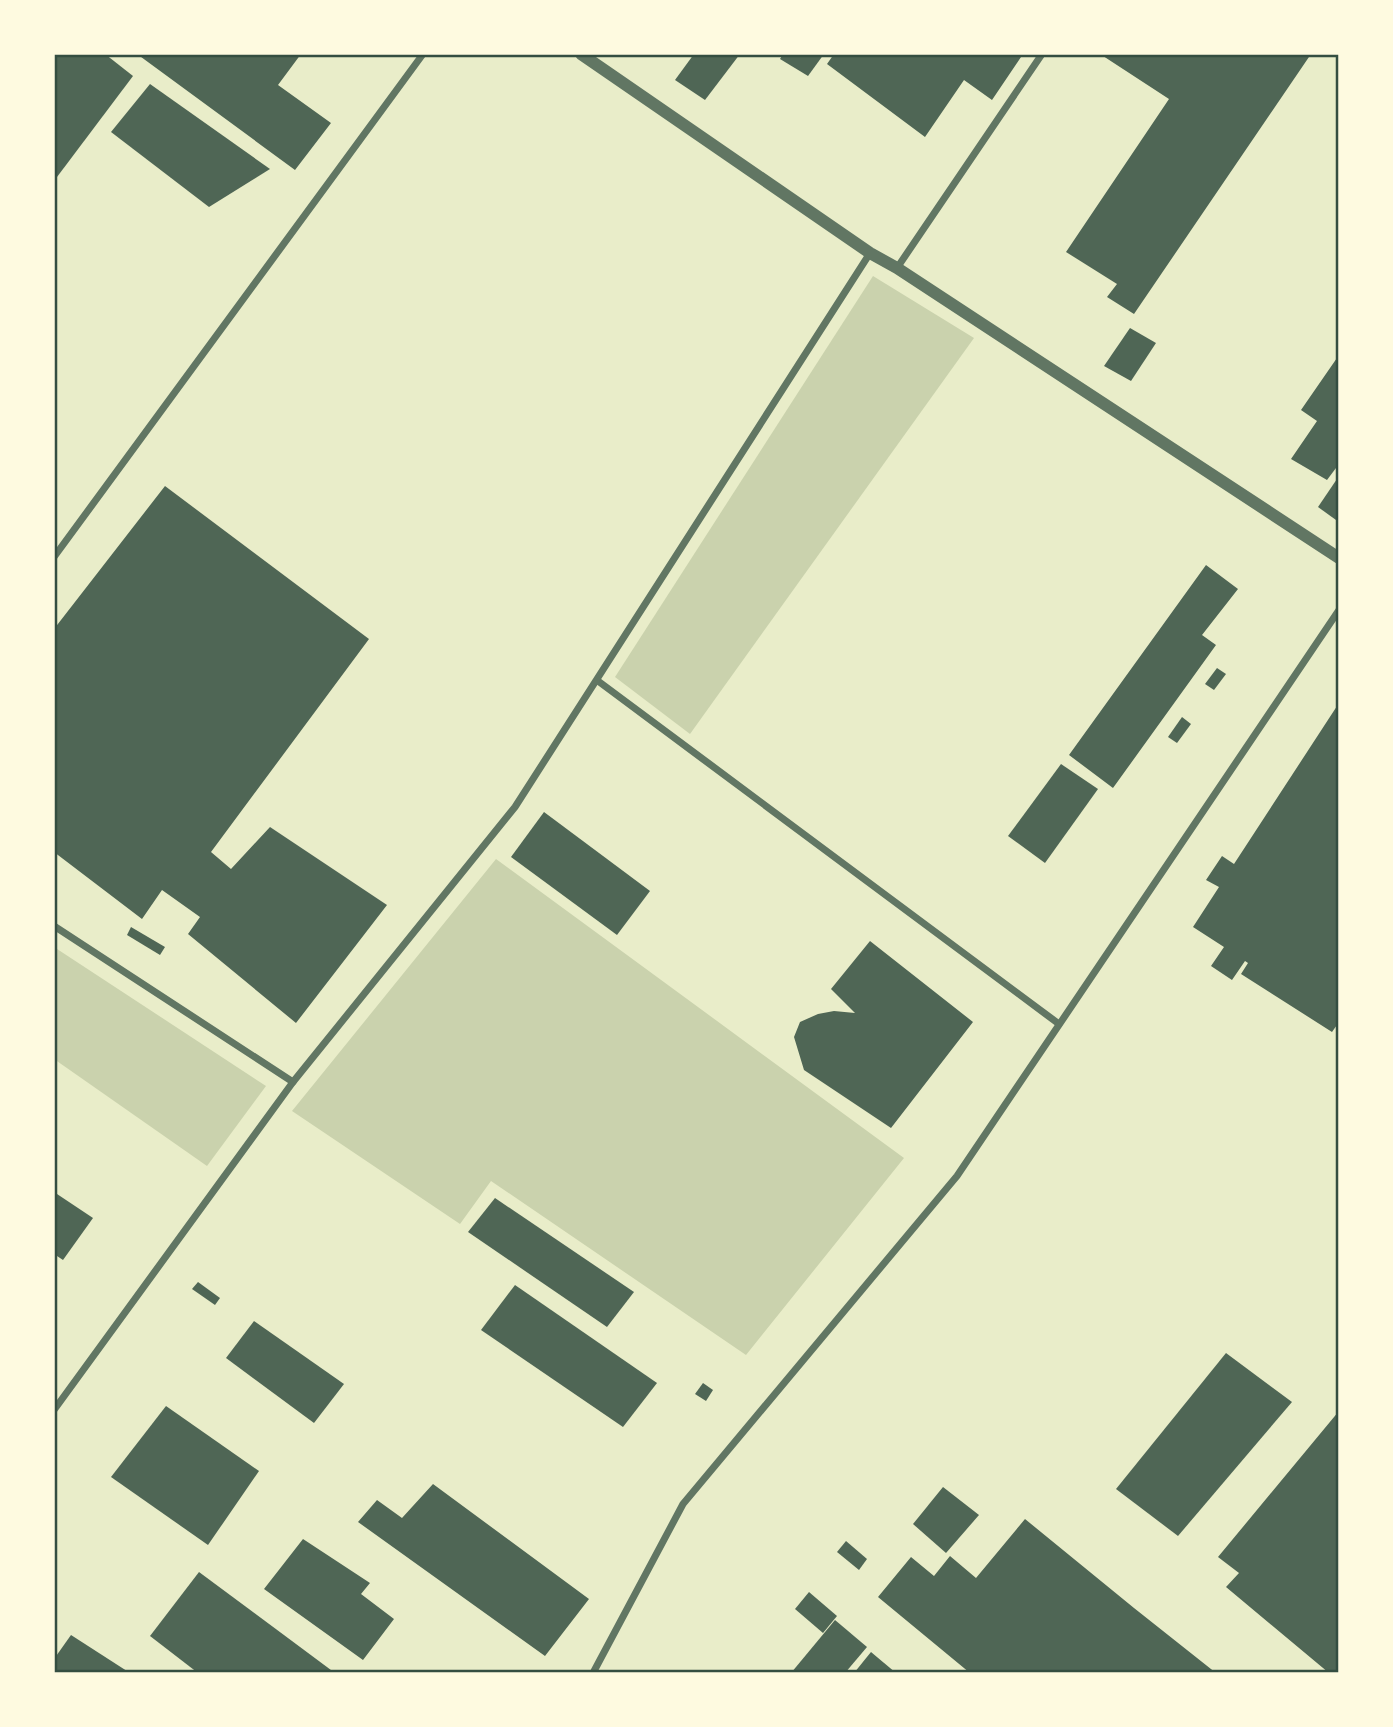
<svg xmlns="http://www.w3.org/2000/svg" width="1393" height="1727" viewBox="0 0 1393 1727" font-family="Bitter,serif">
  <rect width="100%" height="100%" fill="#e9edc9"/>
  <g fill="#cad2ad">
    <path d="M873 276 974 338 690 734 615 677Z"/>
    <path d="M496 859 904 1158 746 1355 491 1181 460 1224 292 1111Z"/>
    <path d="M54 947 266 1086 207 1166 54 1059Z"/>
  </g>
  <g fill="#4f6655">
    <path d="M54 54H105L133 76 54 181Z"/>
    <path d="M137 54H301L278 85 331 123 295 170Z"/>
    <path d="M694 54H740L705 100 675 80Z"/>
    <path d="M783 54H824L808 76 780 59Z"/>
    <path d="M834 54H1023L992 100 964 80 925 137 827 64Z"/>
    <path d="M1100 54H1311L1134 314 1107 297 1117 284 1066 252 1169 99Z"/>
    <path d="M150 84 270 169 209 207 111 132Z"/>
    <path d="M1130 328 1156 343 1131 381 1104 366Z"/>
    <path d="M1339 355V464L1327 480 1291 459 1317 421 1301 410Z"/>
    <path d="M1339 476V517L1336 520 1318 507Z"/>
    <path d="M165 486 369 639 211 852 231 869 270 827 387 905 296 1023 188 934 200 917 162 890 142 919 54 852V629Z"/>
    <path d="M1206 565 1238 589 1202 635 1216 645 1113 788 1069 755Z"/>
    <path d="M1217 668 1226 674 1214 690 1205 684Z"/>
    <path d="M1339 703V1022L1332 1032 1241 974 1248 963 1245 961 1232 980 1211 966 1224 947 1193 927 1219 887 1206 880 1222 856 1234 864Z"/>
    <path d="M1182 717 1191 724 1177 743 1168 737Z"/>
    <path d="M1061 764 1098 789 1045 863 1008 836Z"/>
    <path d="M544 812 650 891 617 935 511 857Z"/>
    <path d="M131 927 165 947 160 955 127 935Z"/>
    <path d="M870 941 973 1022 891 1128 804 1070 794 1037 800 1022 818 1014 834 1011 855 1013 831 989Z"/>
    <path d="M54 1192 93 1218 63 1260 54 1254Z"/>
    <path d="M495 1198 634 1292 607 1327 468 1232Z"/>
    <path d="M198 1282 220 1298 215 1305 192 1289Z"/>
    <path d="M515 1285 657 1383 623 1427 481 1330Z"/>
    <path d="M254 1321 344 1384 314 1423 226 1358Z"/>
    <path d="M1226 1353 1292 1402 1178 1536 1116 1489Z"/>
    <path d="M703 1383 713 1390 706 1401 695 1394Z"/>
    <path d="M166 1406 259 1471 208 1545 111 1477Z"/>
    <path d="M1339 1411V1673H1329L1226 1587 1239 1573 1218 1557Z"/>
    <path d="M433 1484 589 1599 545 1656 358 1522 377 1500 402 1518Z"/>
    <path d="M943 1487 979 1515 946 1553 913 1524Z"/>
    <path d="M1025 1519 1134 1608 1216 1673H970L878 1597 911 1557 934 1576 950 1556 976 1578Z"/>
    <path d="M303 1539 370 1583 361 1594 394 1619 363 1660 264 1589Z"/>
    <path d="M846 1541 867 1559 859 1570 837 1552Z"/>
    <path d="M199 1572 335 1673H198L150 1636Z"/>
    <path d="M809 1592 837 1616 823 1633 795 1609Z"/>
    <path d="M835 1620 867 1647 845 1673H791Z"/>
    <path d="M71 1635 130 1673H54V1659Z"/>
    <path d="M871 1652 896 1673H854Z"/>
  </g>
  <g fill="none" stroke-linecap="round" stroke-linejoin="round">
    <g stroke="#617663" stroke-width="7">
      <path d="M897 268 1042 54"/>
      <path d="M54 557 423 54"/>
      <path d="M598 681 1059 1024"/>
      <path d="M54 926 293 1082"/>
      <path d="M54 1410 293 1082 515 807 870 253"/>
      <path d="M593 1673 683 1504 957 1176 1339 610"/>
    </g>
    <path stroke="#617663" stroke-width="12" d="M581 54 870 253 897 268 1339 558"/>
  </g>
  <rect width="1393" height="1727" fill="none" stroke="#fefae0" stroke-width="112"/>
  <rect x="56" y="56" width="1281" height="1615" fill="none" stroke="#344e41" stroke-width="2.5"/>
</svg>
